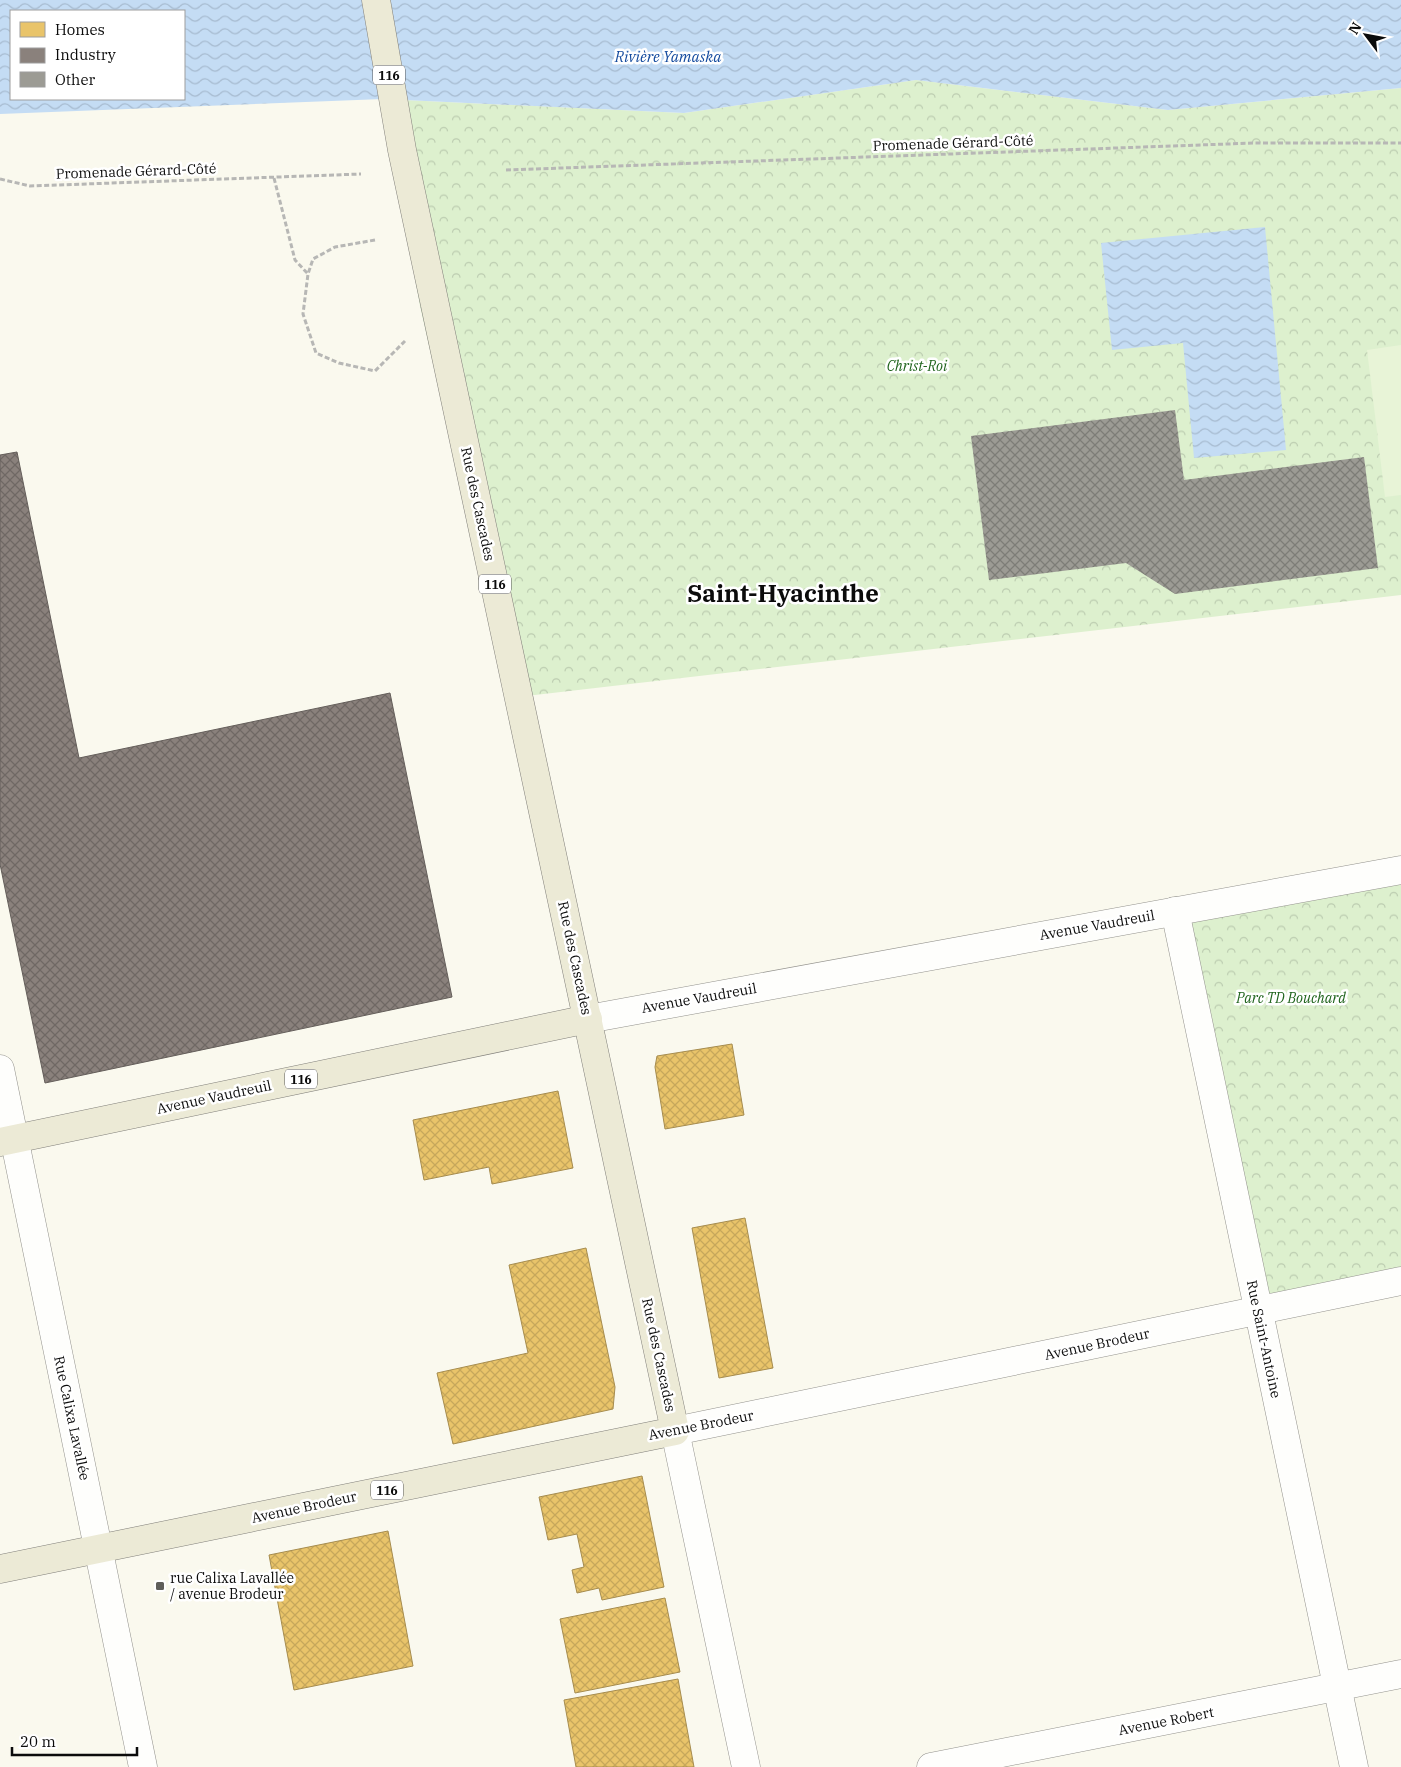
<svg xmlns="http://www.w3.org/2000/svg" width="1401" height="1767" viewBox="0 0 1401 1767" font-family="'IBM Plex Serif',serif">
  <defs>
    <pattern id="park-crowns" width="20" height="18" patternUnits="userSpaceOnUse" patternTransform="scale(1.25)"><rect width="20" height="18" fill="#ddf0ce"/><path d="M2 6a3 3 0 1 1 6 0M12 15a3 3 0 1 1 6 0" fill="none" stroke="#bcccb0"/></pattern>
    <pattern id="water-waves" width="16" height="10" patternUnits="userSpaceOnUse" patternTransform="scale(1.25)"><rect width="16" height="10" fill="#c4dcf4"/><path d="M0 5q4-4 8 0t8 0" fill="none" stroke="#a7bbd0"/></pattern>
    <pattern id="homes-cross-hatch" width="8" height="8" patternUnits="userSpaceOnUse" patternTransform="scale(1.25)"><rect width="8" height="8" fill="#e9c46a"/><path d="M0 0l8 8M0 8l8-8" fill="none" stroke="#c6a75b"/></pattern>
    <pattern id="industry-cross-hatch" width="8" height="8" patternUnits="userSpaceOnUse" patternTransform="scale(1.25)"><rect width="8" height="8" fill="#8a817c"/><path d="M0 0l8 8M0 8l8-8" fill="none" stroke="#6f6864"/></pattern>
    <pattern id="building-cross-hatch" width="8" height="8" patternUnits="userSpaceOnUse" patternTransform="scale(1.25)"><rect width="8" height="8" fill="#9c9b94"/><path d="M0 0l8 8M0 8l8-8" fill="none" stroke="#7d7d77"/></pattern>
  </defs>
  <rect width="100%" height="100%" fill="#faf9ee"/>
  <g fill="url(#park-crowns)">
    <path d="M916 80 1168 110 1401 88V595L509 698 420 306 383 99 684 113Z"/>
    <path d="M1401 863V1271L1243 1304 1163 913Z"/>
  </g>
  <path fill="#e8f4d7" d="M1401 345V495L1385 497 1367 350Z"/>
  <g fill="url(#water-waves)" fill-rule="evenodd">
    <path d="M0 0H1401V88L1168 110 916 80 684 113 383 99 0 114ZM11 11H184V99H11Z"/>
    <path d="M1265 227 1286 450 1194 458 1183 343 1112 350 1101 243Z"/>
  </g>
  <g fill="url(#homes-cross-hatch)" stroke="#a68c4e">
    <path d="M732 1044 744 1115 665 1129 655 1067 657 1056Z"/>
    <path d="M558 1091 573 1168 492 1184 489 1167 424 1180 413 1120Z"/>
    <path d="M745 1218 773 1368 719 1378 692 1228Z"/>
    <path d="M586 1248 615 1387 613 1409 453 1444 437 1373 528 1353 509 1265Z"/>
    <path d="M642 1476 664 1587 602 1600 599 1588 577 1593 572 1570 584 1567 577 1534 548 1540 539 1497Z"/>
    <path d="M388 1531 413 1666 294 1690 269 1555Z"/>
    <path d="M665 1598 680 1672 575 1693 560 1619Z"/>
    <path d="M678 1679 694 1767H576L564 1700Z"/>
  </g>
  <path fill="url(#industry-cross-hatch)" stroke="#645e5a" d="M17 452 79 758 390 693 452 997 45 1083 0 864V455Z"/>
  <path fill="url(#building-cross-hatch)" d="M1175 410 1184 480 1364 457 1378 568 1175 594 1126 563 989 580 971 436Z"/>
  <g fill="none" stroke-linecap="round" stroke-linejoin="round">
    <defs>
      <g id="minor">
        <path d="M1175 911 1354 1767"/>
        <path d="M588 1019 1401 870"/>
        <path d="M0 1069 143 1767"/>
        <path d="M675 1431 1401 1281"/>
        <path d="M931 1767 1401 1674"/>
      </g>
      <path id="tertiary" d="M675 1431 746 1767"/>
      <g id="primary">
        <path d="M0 1142 588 1019"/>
        <path d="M0 1569 675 1431 402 150 376 0"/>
      </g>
    </defs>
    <use href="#minor" stroke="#93928d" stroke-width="29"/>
    <use href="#tertiary" stroke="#93928d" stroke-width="29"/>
    <use href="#primary" stroke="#807f7a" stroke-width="29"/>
    <g stroke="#b7b7b5" stroke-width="3" stroke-dasharray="5 2.5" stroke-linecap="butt">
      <path d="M506 170 1255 143H1401"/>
      <path d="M274 178 295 260 308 274"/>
      <path d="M0 179 30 186 361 174"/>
      <path d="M375 240 335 247 313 259 308 274 303 314 316 353 339 363 375 371 405 341"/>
    </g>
    <use href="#minor" stroke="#fefefc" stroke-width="28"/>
    <use href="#tertiary" stroke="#fefefc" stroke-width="28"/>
    <use href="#primary" stroke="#ecead6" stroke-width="28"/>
  </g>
  <rect fill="#5f5e5a" stroke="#fff" stroke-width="2" x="155" y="1581" width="10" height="10" rx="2.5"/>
  <g text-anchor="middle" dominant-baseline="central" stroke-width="5" stroke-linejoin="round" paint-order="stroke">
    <g fill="#fff" stroke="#545454" stroke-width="1">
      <rect x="373" y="65.5" width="32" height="19" rx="4"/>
      <rect x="479" y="574.5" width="32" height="19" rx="4"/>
      <rect x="285" y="1069.5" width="32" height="19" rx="4"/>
      <rect x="371" y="1480.5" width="32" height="19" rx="4"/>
    </g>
    <g font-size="12" font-weight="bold" fill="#0b0b0b">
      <text x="389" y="75">116</text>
      <text x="495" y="584">116</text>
      <text x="301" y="1079">116</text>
      <text x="387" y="1490">116</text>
    </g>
    <g font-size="14" fill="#0b0b0b" stroke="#fff">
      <text transform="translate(953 143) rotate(-2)">Promenade Gérard-Côté</text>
      <text transform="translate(136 171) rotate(-2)">Promenade Gérard-Côté</text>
      <text transform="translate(478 504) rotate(78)">Rue des Cascades</text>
      <text transform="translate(1097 925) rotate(-10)">Avenue Vaudreuil</text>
      <text transform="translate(575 958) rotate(78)">Rue des Cascades</text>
      <text transform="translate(699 998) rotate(-10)">Avenue Vaudreuil</text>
      <text transform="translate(214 1097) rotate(-12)">Avenue Vaudreuil</text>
      <text transform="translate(1264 1339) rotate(78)">Rue Saint-Antoine</text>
      <text transform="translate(1097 1344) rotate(-12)">Avenue Brodeur</text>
      <text transform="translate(659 1355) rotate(78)">Rue des Cascades</text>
      <text transform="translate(72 1418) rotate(78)">Rue Calixa Lavallée</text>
      <text transform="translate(701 1425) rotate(-11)">Avenue Brodeur</text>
      <text transform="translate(304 1507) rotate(-12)">Avenue Brodeur</text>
      <text transform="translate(1166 1721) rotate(-11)">Avenue Robert</text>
    </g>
    <g font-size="14" font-style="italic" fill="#1e631b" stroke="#fff">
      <text x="917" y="366">Christ-Roi</text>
      <text x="1291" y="998">Parc TD Bouchard</text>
    </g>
    <g font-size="14" fill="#0b0b0b" stroke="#fff" text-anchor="start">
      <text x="170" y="1578">rue Calixa Lavallée<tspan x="170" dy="16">/ avenue Brodeur</tspan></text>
    </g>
    <g font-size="15" font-style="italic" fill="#134a9e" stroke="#fff">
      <text x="668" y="56">Rivière Yamaska</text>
    </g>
    <g font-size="24" font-weight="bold" fill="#0b0b0b" stroke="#fff">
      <text x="783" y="593">Saint-Hyacinthe</text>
    </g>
  </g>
  <rect x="10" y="10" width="175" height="90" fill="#ffffff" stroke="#9d9d9d"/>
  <rect x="20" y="22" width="25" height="15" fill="#e9c46a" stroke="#9d9d9d"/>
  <text x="55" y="35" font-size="15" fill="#0b0b0b">Homes</text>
  <rect x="20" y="48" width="25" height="15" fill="#8a817c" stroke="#9d9d9d"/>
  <text x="55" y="60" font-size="15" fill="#0b0b0b">Industry</text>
  <rect x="20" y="72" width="25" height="15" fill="#9c9b94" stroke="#9d9d9d"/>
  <text x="55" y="85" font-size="15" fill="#0b0b0b">Other</text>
  <g transform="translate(1366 35) rotate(302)" stroke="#ffffff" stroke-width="4" paint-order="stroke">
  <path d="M0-4L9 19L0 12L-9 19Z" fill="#0b0b0b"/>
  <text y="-8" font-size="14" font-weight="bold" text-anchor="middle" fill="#0b0b0b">N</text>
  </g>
  <path d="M12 1747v8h125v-8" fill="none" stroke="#0b0b0b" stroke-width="2.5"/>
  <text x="20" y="1747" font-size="15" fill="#0b0b0b" stroke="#ffffff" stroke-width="4" paint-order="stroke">20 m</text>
</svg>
